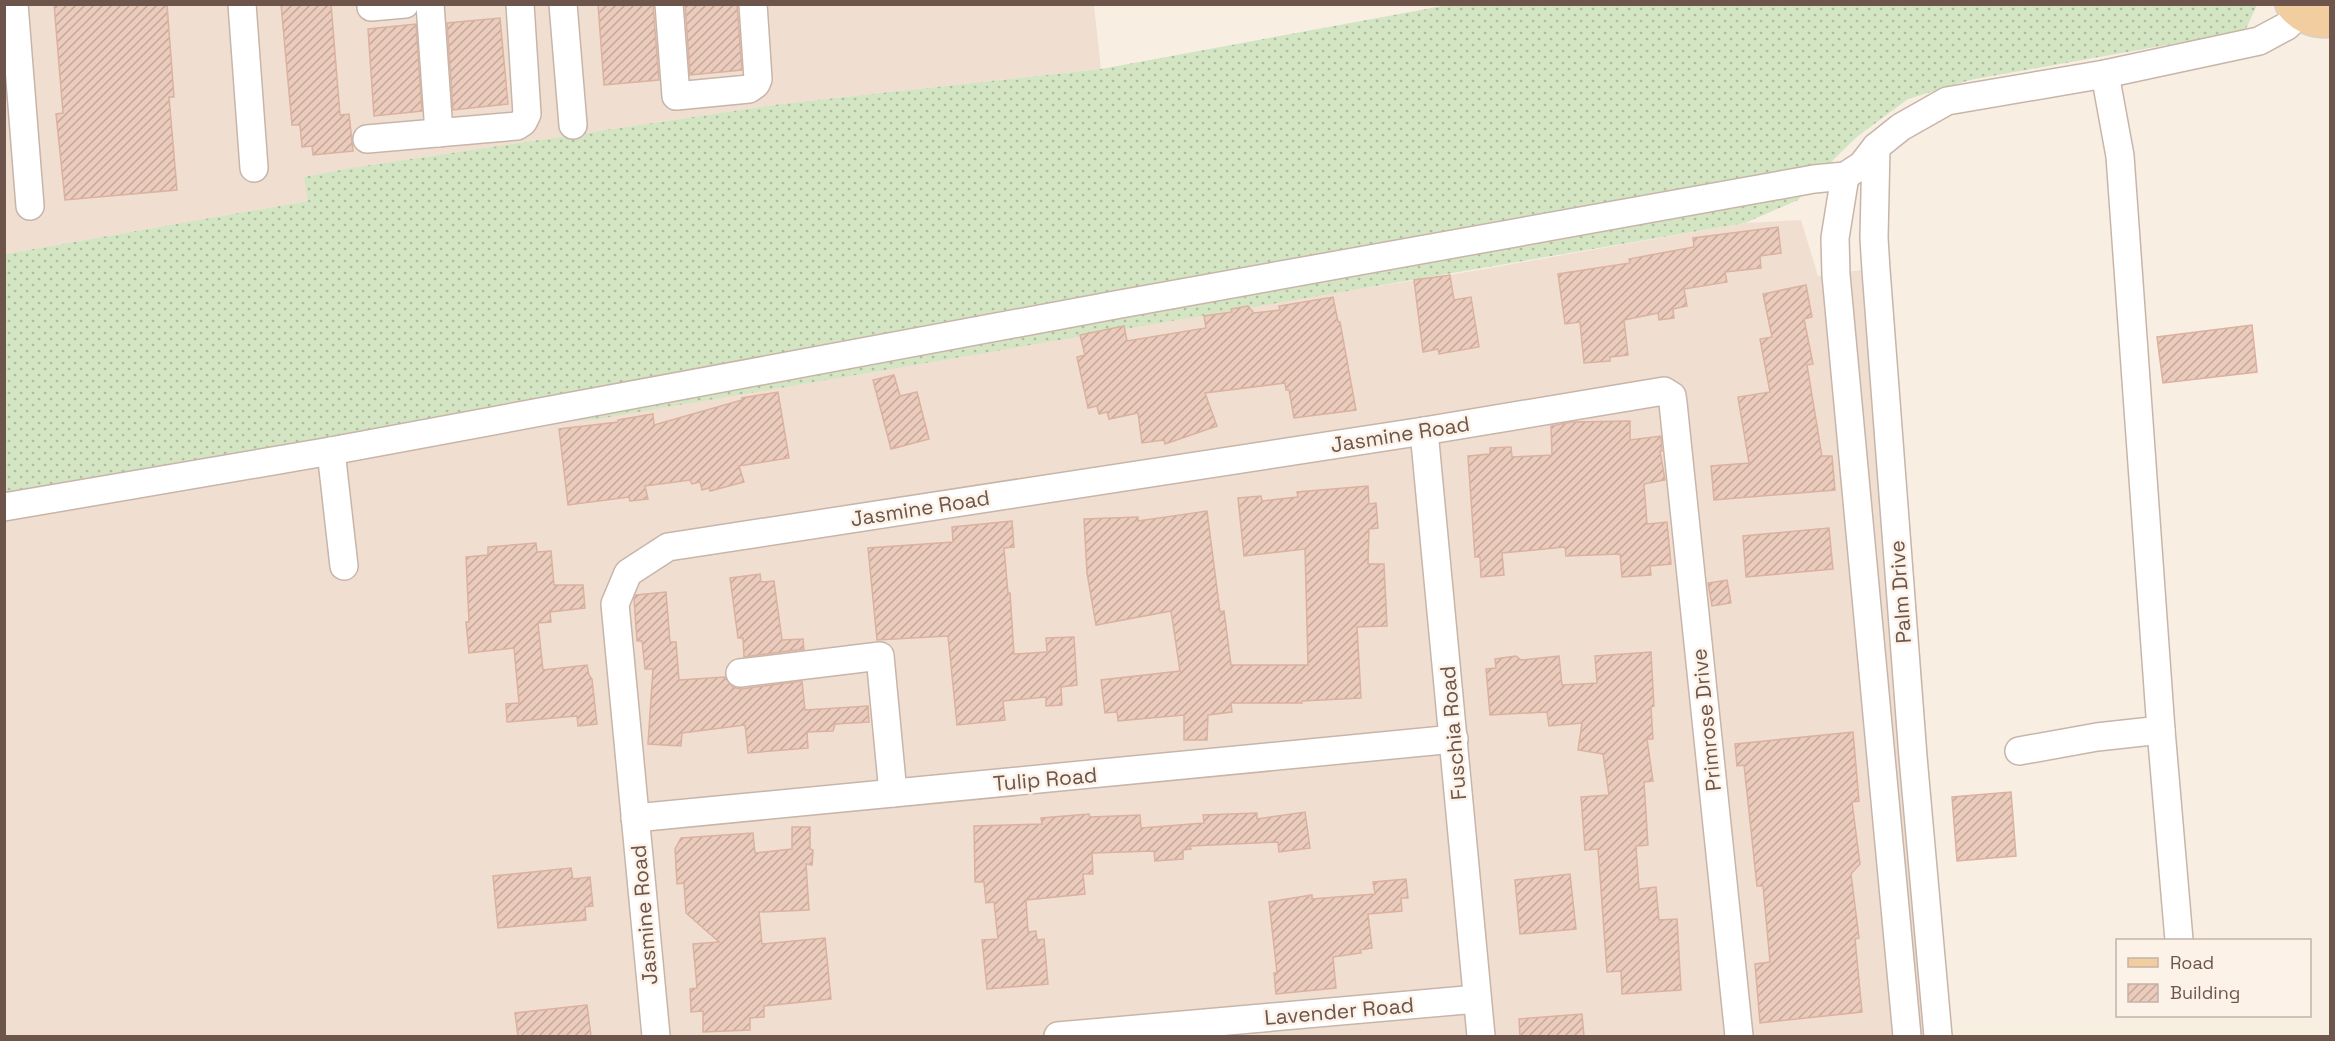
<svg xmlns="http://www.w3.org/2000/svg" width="2335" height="1041" viewBox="0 0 2335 1041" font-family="'Space Grotesk',sans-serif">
  <defs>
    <pattern id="grass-dots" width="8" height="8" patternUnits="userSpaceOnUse" patternTransform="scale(1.5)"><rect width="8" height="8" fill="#d3e5c2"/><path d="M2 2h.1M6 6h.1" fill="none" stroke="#afbca0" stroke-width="1.8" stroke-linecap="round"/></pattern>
    <pattern id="building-hatch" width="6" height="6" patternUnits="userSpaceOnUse" patternTransform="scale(1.5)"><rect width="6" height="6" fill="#ebcbbc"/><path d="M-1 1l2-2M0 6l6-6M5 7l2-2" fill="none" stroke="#c3a89b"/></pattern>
  </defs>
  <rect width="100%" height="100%" fill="#f9eee2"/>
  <g fill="#f0dfd1">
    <path d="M5 5H1094L1101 69 780 104 357 167 309 201 5 254Z"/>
    <path d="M1801 220 1818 276 1890 266 1950 1036H5V518L874 363 1450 275 1745 223Z"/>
  </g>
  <path fill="url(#grass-dots)" d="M1448 5H2257L2245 31 1970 80 1908 99 1858 136 1836 157 1798 200 1745 223 592 420 434 429 5 506V254L308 201 304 177 357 167 780 104 1101 69Z"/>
  <g fill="url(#building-hatch)" stroke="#dcb19f" stroke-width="1.5">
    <path d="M54 4H167L174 97H169L177 190 65 200 56 114 63 113Z"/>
    <path d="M281 4H331L340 115 349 114 353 151 313 155 312 146 302 147 300 125H292Z"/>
    <path d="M598 4H653L659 80 604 85Z"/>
    <path d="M685 4H737L742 70 690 75Z"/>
    <path d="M500 18 508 104 453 110 447 23Z"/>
    <path d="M416 24 422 111 374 116 368 29Z"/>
    <path d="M1778 227 1781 253 1760 256 1761 268 1725 272 1727 282 1684 289 1687 306 1673 309 1674 318 1659 320 1658 313 1624 320 1628 355 1610 357V361L1584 363 1580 322 1565 324 1558 274 1630 263 1629 259 1694 247 1693 238Z"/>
    <path d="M1450 275 1454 300 1471 297 1479 347 1439 354 1438 349 1423 352 1414 280Z"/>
    <path d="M1806 285 1812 317 1804 319 1813 364 1807 365 1822 456H1832L1835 490 1714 500 1711 466 1749 463 1738 397 1770 392 1760 339 1772 337 1763 294Z"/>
    <path d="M1333 297 1338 322H1340L1356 410 1294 418 1289 390H1286L1285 383 1205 393 1217 426 1165 444 1164 440 1142 443 1138 413 1109 419 1107 412 1099 414 1097 406 1088 408 1077 357 1085 355 1080 335 1124 326 1127 341 1206 328 1204 316 1232 312 1231 309 1248 306 1254 313 1280 310 1279 306Z"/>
    <path d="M2252 325 2257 372 2163 383 2157 337Z"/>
    <path d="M894 375 900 396 917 392 929 439 891 449 873 380Z"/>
    <path d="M778 392 789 458 739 466 744 482 710 491 709 488 702 490 700 482 692 484 690 480 645 486 648 499 630 501 629 497 568 505 559 429 618 422V420L653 414 654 425 742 400V398Z"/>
    <path d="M1630 421V440L1661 436 1662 451H1660L1665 480 1644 484 1647 524 1667 522 1671 564 1650 566 1651 575 1622 577 1620 554 1566 556 1565 547 1502 553 1504 575 1481 577 1480 557H1475L1468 456 1490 454V448L1511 447 1512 457 1552 455 1551 426 1571 422Z"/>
    <path d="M1368 486 1369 504 1376 503 1378 528 1369 529 1368 564H1384L1387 626 1357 627 1361 698 1302 701V703H1231L1232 712 1208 715 1207 740H1184V715L1118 721 1117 712 1105 713 1101 680 1180 671 1171 611 1096 625 1087 573 1084 519 1138 517V521L1207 511 1220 612 1224 611 1231 665H1308L1305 549 1244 556 1238 498 1261 496 1262 501 1298 497 1297 492Z"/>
    <path d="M1012 521 1014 547 1004 548 1008 593H1010L1014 654 1047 652 1046 638 1074 637 1077 685 1061 687 1062 705 1046 706V697L1003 701 1005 720 957 725 948 636 877 640 868 548 953 542 952 527Z"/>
    <path d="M1829 528 1833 569 1746 577 1743 536Z"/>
    <path d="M536 543 537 552 551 551 554 585H583L585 608 550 612 551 622 538 623 543 670 587 665 589 675 592 679 597 724 578 726 577 716 507 722 506 704 519 703 514 648 469 653 466 622H469L466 557 488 555V547Z"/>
    <path d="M760 574 761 582 774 581 782 640 803 639 804 649 744 657 743 638H738L730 578Z"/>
    <path d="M1727 580 1731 603 1712 606 1708 583Z"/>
    <path d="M666 592 670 642H676L679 680 725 677 733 687 741 689 802 681 805 710 868 706 869 722 835 724 833 731 807 732 808 748 748 753 745 725 682 733 681 746 648 744 653 669H645L642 641H637L634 599 636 595Z"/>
    <path d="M1651 652 1654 706 1651 707 1653 739H1647L1653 781 1644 782 1648 845 1636 846 1639 889 1656 887 1659 920 1677 919 1681 990 1622 994 1621 971 1607 972 1598 849 1585 850 1581 797 1609 795 1603 754 1578 750 1582 723 1549 726 1547 712 1490 715 1486 669 1496 668 1495 659 1516 656 1521 660 1559 656 1562 685 1597 683 1595 656Z"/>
    <path d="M1853 732 1859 801 1852 802 1860 864 1851 874 1859 938 1855 939 1862 1012 1760 1023 1755 964 1770 962 1763 886H1757L1744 765 1737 766 1735 744Z"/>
    <path d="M2011 792 2016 856 1957 861 1952 797Z"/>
    <path d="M1305 812 1310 848 1279 852 1278 842 1190 846 1191 849 1183 850V859L1155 861 1154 851 1092 853 1093 874H1083L1085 894 1026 900 1028 932 1036 931 1037 940 1044 939 1048 984 987 989 982 940 998 939 994 902 986 903 984 882H975L974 826 1042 824 1041 818 1089 814 1090 817 1140 815 1141 828 1204 823 1203 815 1257 813V819Z"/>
    <path d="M792 827H810V849L813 850 812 865 806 864 809 910 759 912 762 944 825 938 831 999 764 1006V1017L750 1018V1030L703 1032V1011L691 1012 690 989 697 988 693 944 719 942 686 913 684 883 677 884 675 849 681 838 753 833 755 853 792 849Z"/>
    <path d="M571 868 573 879 590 877 593 906 585 907 586 920 498 928 493 876Z"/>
    <path d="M1570 874 1576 929 1520 934 1515 880Z"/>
    <path d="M1406 879 1408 898H1401L1402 911 1368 914 1372 948 1360 950 1361 953 1333 957 1336 988 1276 994 1274 973H1277L1269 902 1312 895V899L1375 894 1373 882Z"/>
    <path d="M587 1005 591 1036H518L515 1013Z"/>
    <path d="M1582 1014 1584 1036H1520L1519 1019Z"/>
  </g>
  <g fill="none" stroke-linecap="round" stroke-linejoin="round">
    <defs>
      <g id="minor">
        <path d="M14 4 30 206"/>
        <path d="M242 4 254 168"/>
        <path d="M430 4 439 133"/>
        <path d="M563 4 573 125"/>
        <path d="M669 4 676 96 749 89 756 84 758 79 753 4"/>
        <path d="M371 7 405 4"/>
        <path d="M2105 74 2120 156 2161 730 2179 940"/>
        <path d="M367 139 517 126 523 122 527 114 520 4"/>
        <path d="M1876 147 1874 238 1876 270 1913 757 1938 1036"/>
        <path d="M1845 176 1835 238 1836 275 1907 1036"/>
        <path d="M1424 431 1481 1036"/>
        <path d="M331 451 344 566"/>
        <path d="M4 507 331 451 1115 305 1814 179 1845 176 1862 165 1876 147 1901 127 1947 101 2105 74 2259 41 2287 26 2300 13"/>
        <path d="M740 673 880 656 893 793"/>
        <path d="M2019 751 2097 737 2161 730"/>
        <path d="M635 818 1454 739"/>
        <path d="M656 1036 615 604 628 573 668 547 1424 431 1664 391 1672 396 1673 403 1739 1036"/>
        <path d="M1058 1036 1477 999"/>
      </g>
      <path id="major" d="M2292 4C2301 16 2315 23 2330 20"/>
    </defs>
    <use href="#minor" stroke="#c8b5aa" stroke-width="30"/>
    <use href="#major" stroke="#d6cfcd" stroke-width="36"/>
    <use href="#minor" stroke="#fff" stroke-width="27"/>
    <use href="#major" stroke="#f1cda0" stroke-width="33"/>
  </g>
  <g text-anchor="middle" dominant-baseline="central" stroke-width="5" stroke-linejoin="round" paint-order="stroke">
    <g font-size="21" fill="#6d554b" stroke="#fdf2e7">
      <text transform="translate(1400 434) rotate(-9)">Jasmine Road</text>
      <text transform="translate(920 508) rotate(-9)">Jasmine Road</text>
      <text transform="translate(1900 592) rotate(-94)">Palm Drive</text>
      <text transform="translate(1706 720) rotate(-96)">Primrose Drive</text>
      <text transform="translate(1453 733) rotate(-95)">Fuschia Road</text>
      <text transform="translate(1045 779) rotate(-5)">Tulip Road</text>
      <text transform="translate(644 915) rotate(-95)">Jasmine Road</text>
      <text transform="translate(1339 1011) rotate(-5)">Lavender Road</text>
    </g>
  </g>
  <rect width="2335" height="1041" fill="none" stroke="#6d554b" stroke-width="12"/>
  <rect x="2116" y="939" width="195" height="78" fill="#fdf2e7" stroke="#c3b3a9" stroke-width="1.5"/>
  <rect x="2128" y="958" width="30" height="9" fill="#f1cda0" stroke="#c3b3a9" stroke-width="1.5"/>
  <text x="2170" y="969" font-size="18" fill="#6d554b">Road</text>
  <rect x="2128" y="984" width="30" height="18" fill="url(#building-hatch)" stroke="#c3b3a9" stroke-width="1.5"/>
  <text x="2170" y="999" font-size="18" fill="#6d554b">Building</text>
</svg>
